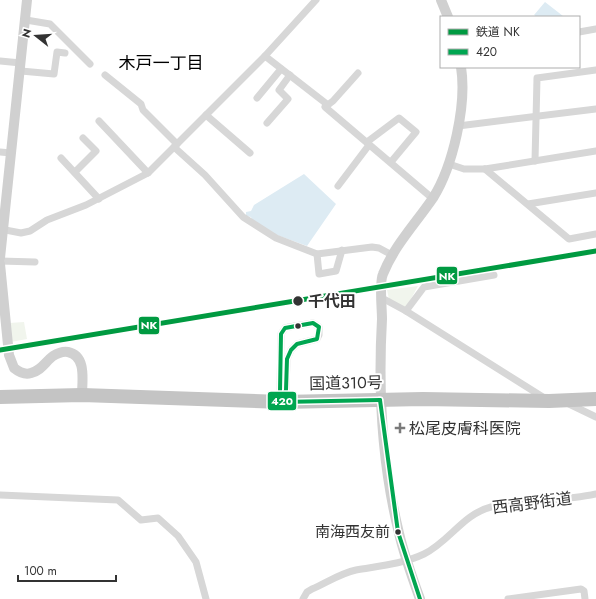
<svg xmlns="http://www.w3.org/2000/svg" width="596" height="599" viewBox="0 0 596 599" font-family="Jost,'Noto Sans JP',sans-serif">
  <rect width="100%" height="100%" fill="#fff"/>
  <g fill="#f1f5ed">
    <path d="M418 286 406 308 389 299 387 290Z"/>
    <path d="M24 322 27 339 11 342 9 323Z"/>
  </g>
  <g fill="#ddebf3">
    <path d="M545 2 563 16V17H537L534 15Z"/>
    <path d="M304 174 336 204 307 246 277 235 252 220 251 217 246 216V212L251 211 254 205Z"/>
  </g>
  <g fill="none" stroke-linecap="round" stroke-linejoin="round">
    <g stroke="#d7d7d7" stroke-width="7">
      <path d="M26 20 50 24 90 64"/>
      <path d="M579 32 596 29"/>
      <path d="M265 56 328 105"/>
      <path d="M0 61 21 63"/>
      <path d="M21 71 54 74 57 52 65 53"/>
      <path d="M358 73 333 101 325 107 432 198"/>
      <path d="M105 75 141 104 143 110 177 144"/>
      <path d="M257 98 281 69"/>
      <path d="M206 115 250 153"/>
      <path d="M99 121 148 173"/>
      <path d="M267 123 288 99 279 90 290 75"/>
      <path d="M458 126 596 109"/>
      <path d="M367 142 399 118 416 132 391 162"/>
      <path d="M174 147 205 175 243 217 276 238 317 254 372 247 379 248 392 255"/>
      <path d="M0 152 11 153"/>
      <path d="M61 158 99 199"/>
      <path d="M535 161 537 78 596 70"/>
      <path d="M449 164 464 169H485L596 151"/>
      <path d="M485 169 569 239 596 234"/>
      <path d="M75 172 96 151 83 138"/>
      <path d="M338 186 369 145"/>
      <path d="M528 204 596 193"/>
      <path d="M0 229 21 233 30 231 47 220 86 205 148 173 264 57 316 0"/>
      <path d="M317 254 319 274 336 271 342 250"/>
      <path d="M0 261 35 262"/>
      <path d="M382 298 406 311 546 399"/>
      <path d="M406 311 424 287 494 275"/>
      <path d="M313 323 319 327V335L317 339 297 344 291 350 287 359 286 390 282 402 280 391 281 334 285 328 289 327Z"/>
      <path d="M569 404 596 417"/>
      <path d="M0 495 118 500 141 520 158 518 178 536 196 562 206 599"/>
      <path d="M303 599 307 592 312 589C326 583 341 573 356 570 379 566 403 564 424 554 449 542 463 514 491 507 525 499 561 502 596 494"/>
      <path d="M508 599 581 589 584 591 585 599"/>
    </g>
    <g stroke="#d0d0d0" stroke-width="10">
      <path d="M441 0 448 17"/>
      <path d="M0 258 27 0"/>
      <path d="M0 264 9 355 14 368C19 372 25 375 31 373 41 371 46 361 53 356 58 353 63 351 68 352 87 356 82 381 82 395"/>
      <path d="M420 599C412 577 404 555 399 533 382 464 378 389 382 319 382 308 379 282 383 274 394 246 416 223 433 198 453 166 467 105 461 67"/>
    </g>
    <path stroke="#c4c4c4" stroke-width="14" d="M0 397 82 395 282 402 423 399 549 401 596 399"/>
    <defs>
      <g id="bus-1">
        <path d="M313 323 319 327 317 339 297 344 291 350 287 359 286 390 282 402 280 391 281 334 285 328Z"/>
        <path d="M380 400 398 532 420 599"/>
        <path d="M282 402 380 400"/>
      </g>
    </defs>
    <use href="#bus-1" stroke="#fff" stroke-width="7"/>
    <use href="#bus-1" stroke="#00a651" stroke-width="4"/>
    <defs>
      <path id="rail-1" d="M0 350 596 251"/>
    </defs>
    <use href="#rail-1" stroke="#fff" stroke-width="8"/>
    <use href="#rail-1" stroke="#009a41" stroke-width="5"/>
  </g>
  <g fill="#333" stroke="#fff" stroke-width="1.5">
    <circle cx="298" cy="301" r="5.5"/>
    <circle cx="298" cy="326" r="3.5"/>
    <circle cx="398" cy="532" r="3.5"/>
  </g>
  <path fill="#7a7a7a" stroke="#fff" stroke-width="1.5" d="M398 422h4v4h4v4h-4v4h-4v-4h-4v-4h4z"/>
  <g text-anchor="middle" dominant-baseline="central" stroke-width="4" stroke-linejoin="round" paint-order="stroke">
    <g font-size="15" fill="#333" stroke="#fff" text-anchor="end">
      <text x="390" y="532">南海西友前</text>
    </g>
    <g font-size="16" font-weight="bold" fill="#333" stroke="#fff" text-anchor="start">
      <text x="308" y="301">千代田</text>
    </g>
    <g font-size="16" fill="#333" stroke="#fff">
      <text transform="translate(346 383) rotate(-1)">国道310号</text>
      <text transform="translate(532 503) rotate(-7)">西高野街道</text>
    </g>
    <g font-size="16" fill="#333" stroke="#fff" text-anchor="start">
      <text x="409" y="428">松尾皮膚科医院</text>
    </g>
    <g font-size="17" fill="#000" stroke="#fff">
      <text x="161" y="63">木戸一丁目</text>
    </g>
  </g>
  <g stroke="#fff" stroke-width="1.5">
    <rect x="436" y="266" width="22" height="19" rx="4" fill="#009a41"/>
    <rect x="138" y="316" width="22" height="19" rx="4" fill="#009a41"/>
    <rect x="267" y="391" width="30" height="20" rx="4" fill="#00a651"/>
  </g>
  <g font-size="11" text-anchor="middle" font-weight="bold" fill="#fff">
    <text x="447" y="280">NK</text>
    <text x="149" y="329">NK</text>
    <text x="282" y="405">420</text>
  </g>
  <rect x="440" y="16" width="140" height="52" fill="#ffffff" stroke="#adadad"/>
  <rect x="448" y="29" width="20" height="6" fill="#009a41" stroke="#adadad"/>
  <text x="476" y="36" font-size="12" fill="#333333">鉄道 NK</text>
  <rect x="448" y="49" width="20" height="6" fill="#00a651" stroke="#adadad"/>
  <text x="476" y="56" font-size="12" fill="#333333">420</text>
  <g transform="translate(36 36) rotate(287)" stroke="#ffffff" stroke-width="3" paint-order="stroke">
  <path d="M0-3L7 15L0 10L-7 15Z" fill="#333333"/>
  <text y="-6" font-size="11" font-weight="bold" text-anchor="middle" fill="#333333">N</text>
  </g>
  <path d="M18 575v6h98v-6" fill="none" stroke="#333333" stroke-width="2"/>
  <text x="24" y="575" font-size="12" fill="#333333" stroke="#ffffff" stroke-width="3" paint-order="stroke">100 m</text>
</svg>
